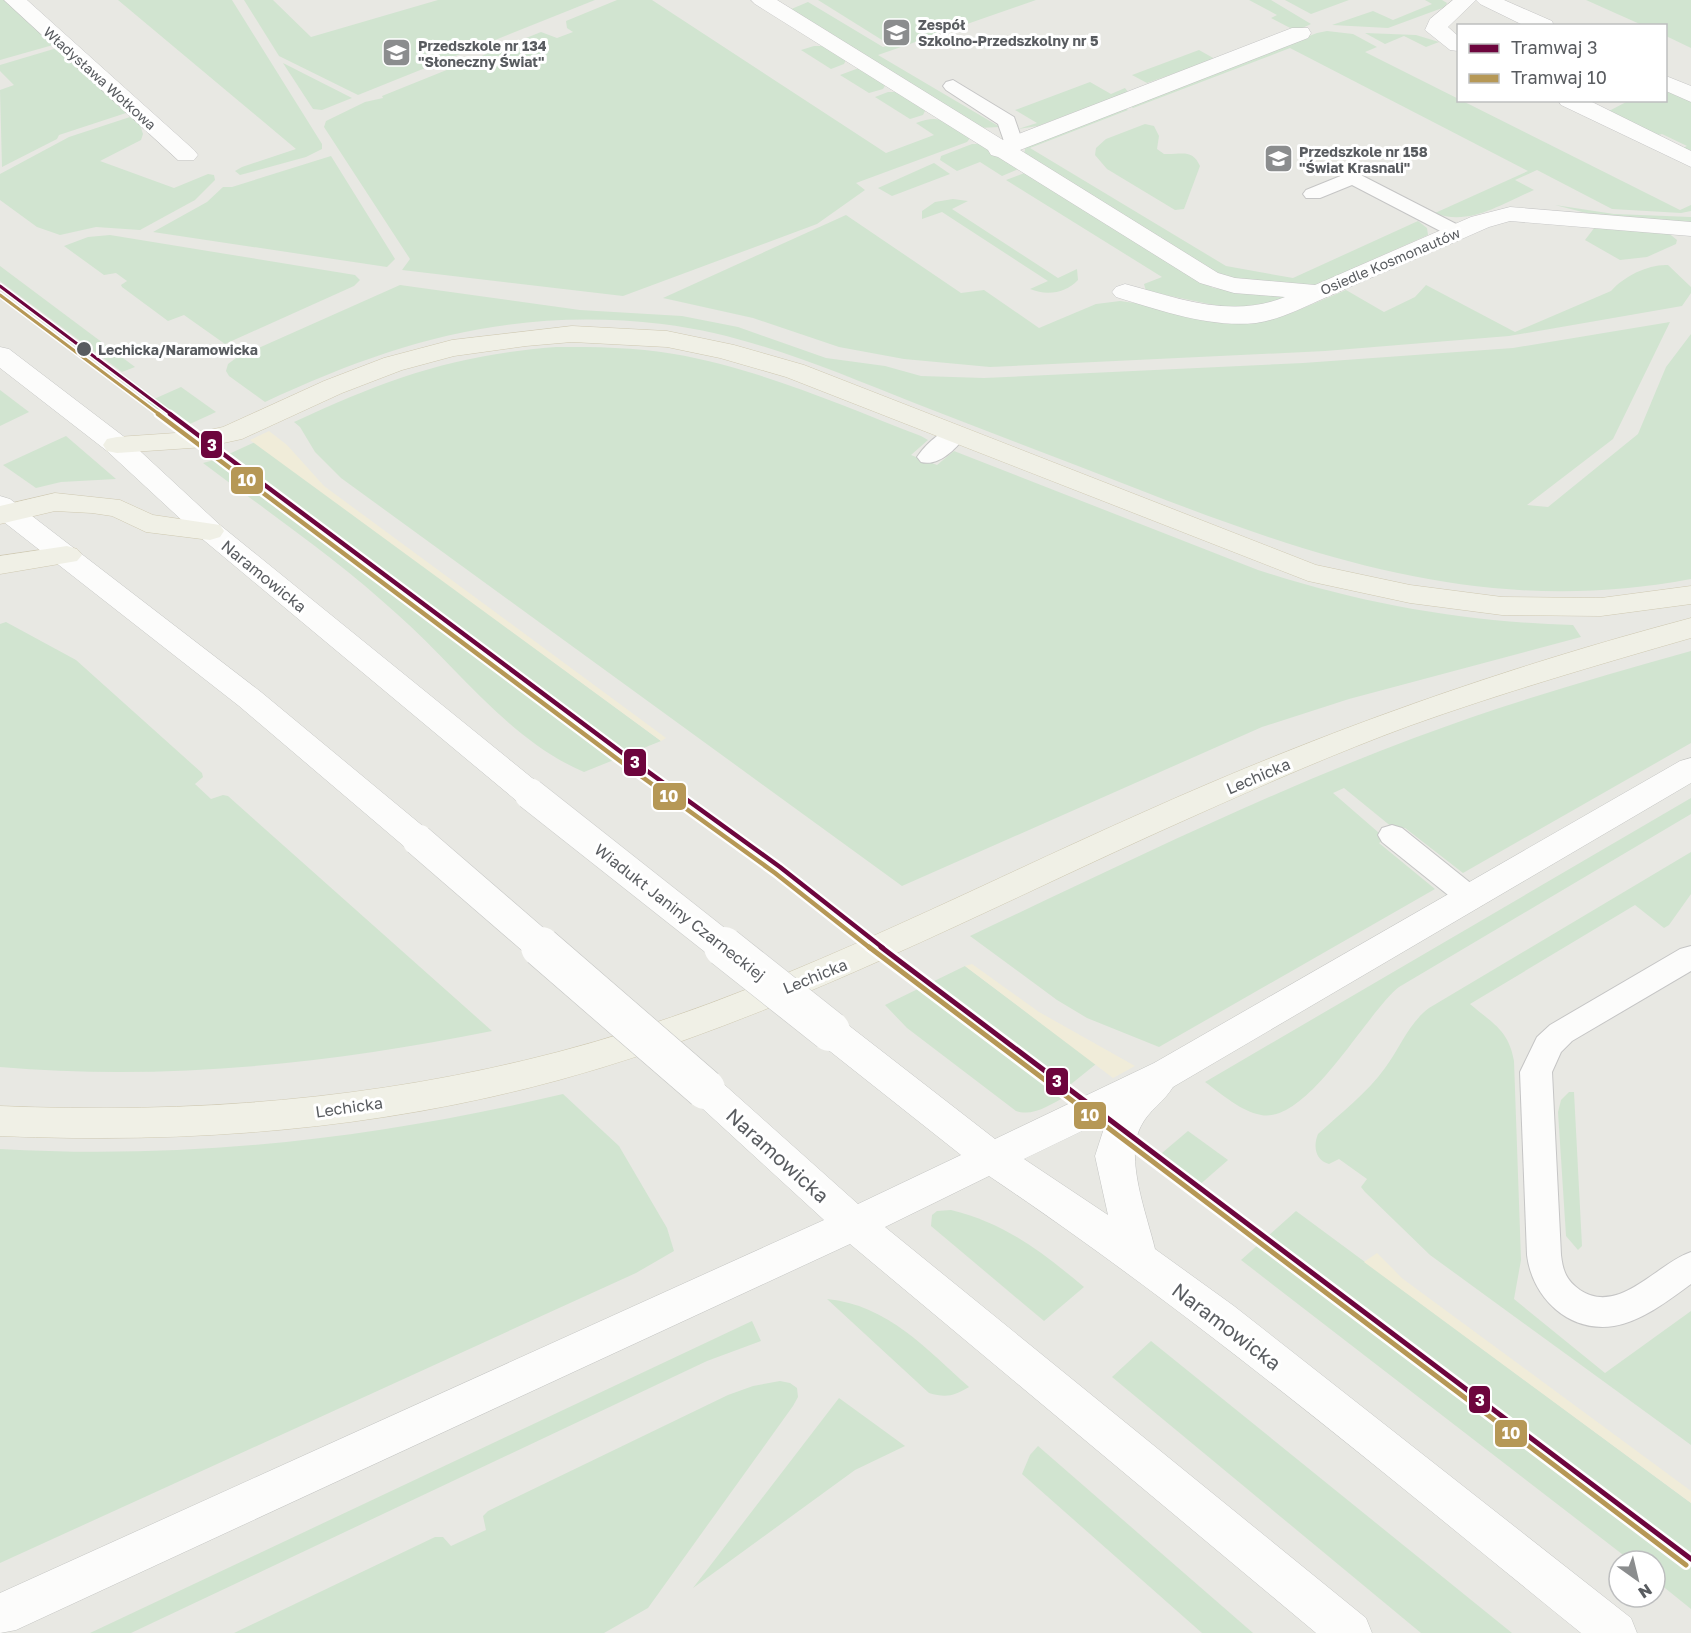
<svg xmlns="http://www.w3.org/2000/svg" width="1691" height="1633" viewBox="0 0 1691 1633" font-family="'Golos Text',sans-serif">
  <rect width="100%" height="100%" fill="#e8e8e3"/>
  <g fill="#d1e4d0">
    <path d="M0 0H4L53 45 0 60Z"/>
    <path d="M118 0H232L322 144V149L306 157 240 175 235 171 242 167 296 149Z"/>
    <path d="M244 0H273L311 37 438 0H595L358 95 279 56Z"/>
    <path d="M617 0H652L886 153 934 135 916 123C942 113 950 124 971 137L967 142 856 183 865 190 817 224 623 296 402 270 410 259 324 127 326 121 365 102 383 98 382 96 541 32 557 38 573 32 567 28 566 21Z"/>
    <path d="M818 0H1036L878 55 1000 127 979 128 789 10 808 2 883 47 890 45Z"/>
    <path d="M1249 0H1271L1311 24 1296 31 1271 18 1277 15Z"/>
    <path d="M1285 0H1349L1311 14Z"/>
    <path d="M1425 0H1442L1447 3 1445 7 1388 28 1332 25 1373 11 1393 20 1432 4Z"/>
    <path d="M1586 0H1691V48L1666 36V26L1642 25Z"/>
    <path d="M1327 31 1353 34 1377 47 1365 52 1680 210 1691 205V211L1681 213 1612 209 1537 170 1515 180 1534 190C1503 203 1469 227 1435 213L1528 171 1290 48 1133 108 1128 105 1317 33Z"/>
    <path d="M1365 33 1416 35 1439 42 1426 47 1404 36 1385 44Z"/>
    <path d="M814 46H824L846 60 844 64 831 69 801 50Z"/>
    <path d="M57 48 126 113 59 135 57 139 2 167 0 90 14 85 0 71V65Z"/>
    <path d="M1199 50 1215 59 1147 83 1132 75Z"/>
    <path d="M283 63 352 98 322 110 313 109Z"/>
    <path d="M859 68 886 84 883 89 869 93 840 75Z"/>
    <path d="M1090 82 1111 94 1125 88 1128 92 1038 126 1018 129 1037 123 1015 110Z"/>
    <path d="M1670 91 1691 100V154L1681 149 1687 146 1662 134 1655 136 1609 111 1628 101 1666 100V93Z"/>
    <path d="M888 92H898L926 109 923 115 910 119 875 97Z"/>
    <path d="M1123 107 1128 110 1030 148 1226 266 1293 278 1418 221 1427 228 1428 235 1316 285 1305 286 1229 279 1218 275 1024 155 1026 144Z"/>
    <path d="M130 117 140 125 143 134 141 140 100 161 174 188 208 174 214 175 215 180 195 200 140 230 96 227 60 235 37 227 0 200V174L69 137Z"/>
    <path d="M1145 124 1154 126 1159 136 1157 149 1164 154C1181 155 1192 148 1200 166L1184 209 1175 210 1107 169 1095 155 1096 148 1106 139Z"/>
    <path d="M972 144H982L1021 168 1002 176 980 162 957 171 940 160 941 156Z"/>
    <path d="M331 156 395 259 387 267 153 232 207 202 223 187H232Z"/>
    <path d="M934 163 950 174 892 196 878 188Z"/>
    <path d="M1027 172 1213 288 1289 297 1256 308 1224 307 1146 291 1144 284 1162 277 1006 180Z"/>
    <path d="M953 199 968 201 952 209 1058 278 1077 269 1078 280C1066 293 1047 296 1030 289L1048 281 942 212 922 219V211L935 202Z"/>
    <path d="M1555 205 1614 214 1691 217V225L1602 217Z"/>
    <path d="M846 215 961 293 984 290 1039 328 1096 304 1120 301 1264 321 1289 314 1346 290 1384 312 1415 297 1426 285 1515 332 1611 291C1624 276 1649 264 1668 265L1691 287V293L1682 306 1509 336 1325 351 990 367 904 359 839 347 753 318 663 298Z"/>
    <path d="M1595 227 1667 232 1677 240 1676 244 1647 257 1620 260 1585 240Z"/>
    <path d="M110 235 355 275 360 280 354 286 225 344 184 315 168 321 122 287 121 285 127 281 116 273 104 275 64 246 88 237Z"/>
    <path d="M0 266 135 367 122 372 0 281Z"/>
    <path d="M400 285 580 310 682 316 738 327 826 358 885 366 921 376 984 378 1303 363 1513 348 1670 322 1613 439 1527 505 1548 507 1638 434 1666 367 1691 334V579C1491 617 1323 561 1140 490 1066 461 991 433 917 404 833 371 752 335 662 324 515 307 397 340 265 402L229 376 226 371 228 364 236 358Z"/>
    <path d="M556 347C595 347 635 347 674 354 760 369 841 405 921 436L928 440 911 455 937 465 954 451 1258 570C1362 604 1464 622 1573 625L1581 637 1349 699 1262 727 902 886 341 478 315 452 300 427 294 422C387 379 453 355 556 347Z"/>
    <path d="M181 387 216 412 179 429 145 403Z"/>
    <path d="M0 390 29 412 0 426Z"/>
    <path d="M66 436 116 479 61 482 36 488 3 465Z"/>
    <path d="M255 442 661 741 584 772C509 740 457 667 397 614 337 559 268 512 203 463L218 459Z"/>
    <path d="M6 622 76 660 202 773 203 777 195 784 211 799 223 795 228 796 492 1031C329 1064 166 1081 0 1067V624Z"/>
    <path d="M1691 651V743L1463 873 1405 828 1398 832 1344 788 1333 793 1386 839 1379 843 1435 889 1159 1047 1087 1018 1057 1000 970 936C1117 867 1262 795 1414 738 1504 704 1598 677 1691 651Z"/>
    <path d="M1691 798V814L1399 987C1366 1013 1308 1124 1261 1115 1240 1111 1222 1094 1205 1082Z"/>
    <path d="M1691 852V894L1669 925 1664 928 1635 905 1470 1004C1492 1023 1509 1030 1514 1061L1521 1260 1514 1299 1605 1373 1691 1311V1445L1430 1255 1365 1192 1361 1187 1367 1179 1339 1159 1329 1164C1315 1160 1313 1146 1318 1134 1341 1113 1367 1093 1385 1068 1400 1048 1408 1024 1429 1008Z"/>
    <path d="M965 966 1096 1064 1060 1093 1065 1097C1049 1105 1033 1117 1016 1111L907 1028 885 1005Z"/>
    <path d="M1569 1092H1574L1582 1246 1578 1250 1566 1236 1558 1112 1561 1100Z"/>
    <path d="M563 1094 619 1146 667 1228 674 1251 636 1273 0 1563V1149C191 1160 378 1138 563 1094Z"/>
    <path d="M1188 1131 1228 1160 1189 1194 1149 1164Z"/>
    <path d="M951 1210C1005 1223 1042 1252 1084 1287L1044 1321 931 1226 932 1215 937 1211Z"/>
    <path d="M1296 1211 1691 1503V1609L1655 1580V1561H1631L1241 1260Z"/>
    <path d="M827 1299C888 1305 926 1349 969 1387 954 1396 946 1398 929 1393Z"/>
    <path d="M752 1321 761 1341 707 1361 131 1633H90Z"/>
    <path d="M1151 1341 1512 1633H1421L1112 1377Z"/>
    <path d="M780 1381 790 1383 797 1388 798 1397 793 1406 648 1608 604 1633H234L435 1537H443L451 1546 486 1530 483 1516 488 1511 728 1395 753 1386Z"/>
    <path d="M839 1398 905 1446 855 1470 693 1588Z"/>
    <path d="M1038 1446 1253 1633H1202L1022 1474 1030 1455Z"/>
  </g>
  <g fill="#f0ecd9">
    <path d="M269 431 287 445 324 486 666 738 661 741 250 440Z"/>
    <path d="M972 964 1039 1012 1135 1066 1113 1078 965 966Z"/>
    <path d="M1377 1253 1403 1279 1691 1491V1503L1364 1262Z"/>
  </g>
  <g fill="none" stroke-linecap="round" stroke-linejoin="round">
    <defs>
      <g id="lane">
        <path d="M953 80 1014 117 1023 143 1020 147H1006L998 124 946 90 943 86 946 82Z"/>
        <path d="M1353 171 1464 228 1468 232 1464 236H1450L1352 185 1320 198H1306L1303 194 1306 190Z"/>
        <path d="M955 427 963 429 967 434C957 448 939 467 921 462L917 457C925 445 941 430 955 427Z"/>
        <path d="M1392 825 1402 828 1478 889 1483 896 1478 903 1468 907 1458 903 1382 842 1378 835 1382 828Z"/>
        <path d="M1691 946V971L1572 1041 1561 1052 1552 1072 1561 1255C1563 1271 1566 1280 1580 1290 1619 1316 1656 1264 1691 1252V1284C1668 1301 1642 1321 1614 1326 1568 1333 1532 1297 1527 1255L1520 1072 1537 1037 1550 1025 1680 949Z"/>
      </g>
      <g id="street">
        <path d="M4 0H27L194 150 198 155 194 160H178Z"/>
        <path d="M751 0H777L1003 140 1292 28H1308L1311 33 1308 38 1020 150 1218 273 1235 278 1315 285 1471 217 1510 207 1691 222V236L1510 221 1489 227C1433 252 1376 275 1320 300 1300 309 1278 320 1256 323 1210 328 1159 310 1116 297L1112 292 1116 287 1125 284C1178 298 1231 319 1285 297L1234 293 1200 283 998 157 991 155 988 150 755 4Z"/>
        <path d="M1453 0H1504L1552 21 1554 26H1525L1480 4 1476 0 1448 27 1458 36V51L1450 50 1425 30 1430 19Z"/>
        <path d="M1666 76 1691 86V102L1666 91Z"/>
        <path d="M1558 100H1588L1691 151V167L1561 105Z"/>
      </g>
      <g id="secondary">
        <path d="M0 347 9 349 127 439 220 525 542 786 546 794 542 802 530 805 518 802 200 537 107 451 0 368Z"/>
        <path d="M0 496 10 499 261 692 430 832 435 840 430 848 418 852 406 848 239 706 0 519Z"/>
        <path d="M1691 758V783L1173 1087C1164 1102 1149 1110 1141 1126 1124 1157 1147 1215 1155 1249L1234 1306 1631 1618 1637 1633H1581C1387 1476 1196 1315 989 1176L885 1227 1366 1618 1372 1633H1316L850 1244 16 1630 0 1633V1593L824 1220 692 1099 687 1089 692 1079 705 1075 718 1079 858 1204 961 1155 817 1041 812 1031 817 1021 830 1017 843 1021 995 1139 1154 1063 1680 761ZM1107 1119 1095 1156 1108 1215 1024 1159Z"/>
      </g>
      <g id="primary">
        <path d="M572 326 667 331 734 345 804 365 1316 565 1410 585 1502 597 1601 598 1691 586V604L1601 616 1502 615 1410 603 1308 581 786 377 720 358 667 347 572 342 526 346 454 356 402 370 342 393 242 439 205 447 117 453 107 451 103 445 107 439 117 437 205 431 223 427 324 381 384 358 452 340Z"/>
        <path d="M55 493 120 500 153 515 220 525 224 531 220 537 210 540 146 532 112 516 92 513 55 511 0 524V506Z"/>
        <path d="M67 546 77 549 82 555 77 561 0 574V556Z"/>
        <path d="M1691 618V638C1597 665 1501 693 1409 726 1336 753 1265 784 1194 816 985 909 781 1019 559 1080 376 1130 189 1144 0 1136V1106C189 1114 375 1100 558 1052 763 998 952 897 1144 812 1322 732 1502 668 1691 618Z"/>
      </g>
    </defs>
    <use href="#lane" stroke="#c5c5c5" stroke-width="2"/>
    <use href="#street" stroke="#c5c5c5" stroke-width="1"/>
    <use href="#secondary" stroke="#c4c5c3" stroke-width="1"/>
    <use href="#primary" stroke="#cfc9b2" stroke-width="1"/>
    <use href="#lane" fill="#fcfcfb" fill-rule="evenodd"/>
    <use href="#street" fill="#fcfcfb" fill-rule="evenodd"/>
    <use href="#secondary" fill="#fcfcfb" fill-rule="evenodd"/>
    <use href="#primary" fill="#f0f0e6" fill-rule="evenodd"/>
    <defs>
      <g id="secondary-bridge-far1">
        <path d="M530 794 725 948"/>
        <path d="M418 840 543 948"/>
      </g>
      <g id="secondary-bridge">
        <path d="M541 947 705 1089"/>
        <path d="M724 947 830 1031"/>
      </g>
    </defs>
    <use href="#secondary-bridge-far1" stroke="#c4c5c3" stroke-width="32" stroke-linecap="butt"/>
    <use href="#secondary-bridge" stroke="#c4c5c3" stroke-width="41" stroke-linecap="butt"/>
    <use href="#secondary-bridge-far1" stroke="#fcfcfb" stroke-width="31"/>
    <use href="#secondary-bridge" stroke="#fcfcfb" stroke-width="40"/>
    <defs>
      <path id="tram-1-far2" d="M0 286 172 415"/>
      <path id="tram-1-far1" d="M170 414 625 755 780 867 883 948"/>
      <path id="tram-1" d="M881 947 1691 1559"/>
      <path id="tram-2-far2" d="M0 295 160 415"/>
      <path id="tram-2-far1" d="M158 414 620 761 775 873 870 948"/>
      <path id="tram-2" d="M869 947 1686 1565"/>
    </defs>
    <use href="#tram-1-far2" stroke="#fff" stroke-width="6"/>
    <use href="#tram-1-far1" stroke="#fff" stroke-width="9"/>
    <use href="#tram-1" stroke="#fff" stroke-width="10"/>
    <use href="#tram-2-far2" stroke="#fff" stroke-width="6"/>
    <use href="#tram-2-far1" stroke="#fff" stroke-width="9"/>
    <use href="#tram-2" stroke="#fff" stroke-width="10"/>
    <use href="#tram-1-far2" stroke="#6d053d" stroke-width="3"/>
    <use href="#tram-1-far1" stroke="#6d053d" stroke-width="4.5"/>
    <use href="#tram-1" stroke="#6d053d" stroke-width="5"/>
    <use href="#tram-2-far2" stroke="#b69856" stroke-width="3"/>
    <use href="#tram-2-far1" stroke="#b69856" stroke-width="4.5"/>
    <use href="#tram-2" stroke="#b69856" stroke-width="5"/>
  </g>
  <defs>
    <symbol id="school-square" viewBox="-11 -11 22 22"><rect x="-9" y="-9" width="18" height="18" rx="4" fill="#8b8d8e" stroke="#fff"/><path d="M0-5L7-2L0 1L-7-2ZM-4 1L0 2.5L4 1V4Q0 6-4 4Z" fill="#fff"/></symbol>
  </defs>
  <g fill-rule="evenodd">
    <use href="#school-square" x="880" y="16" width="33" height="33"/>
    <use href="#school-square" x="380" y="36" width="33" height="33"/>
    <use href="#school-square" x="1262" y="142" width="33" height="33"/>
  </g>
  <circle fill="#595c60" stroke="#fff" stroke-width="2" cx="84" cy="349" r="8"/>
  <g text-anchor="middle" dominant-baseline="central" stroke-width="6" stroke-linejoin="round" paint-order="stroke">
    <g font-size="14" font-weight="bold" fill="#595c60" stroke="#fff" text-anchor="start">
      <text x="918" y="24">Zespół<tspan x="918" dy="16">Szkolno-Przedszkolny nr 5</tspan></text>
      <text x="418" y="45">Przedszkole nr 134<tspan x="418" dy="16">"Słoneczny Świat"</tspan></text>
      <text x="1299" y="151">Przedszkole nr 158<tspan x="1299" dy="16">"Świat Krasnali"</tspan></text>
    </g>
    <g font-size="14" fill="#595c60" stroke="#fff">
      <text transform="translate(100 78) rotate(42)">Władysława Wołkowa</text>
      <text transform="translate(1390 261) rotate(-23)">Osiedle Kosmonautów</text>
    </g>
    <g font-size="14" font-weight="bold" fill="#595c60" stroke="#fff" text-anchor="start">
      <text x="98" y="349">Lechicka/Naramowicka</text>
    </g>
    <g font-size="16" fill="#595c60" stroke="#fff">
      <text transform="translate(264 576) rotate(39)">Naramowicka</text>
      <text transform="translate(1258 776) rotate(-23)">Lechicka</text>
      <text transform="translate(680 912) rotate(38)">Wiadukt Janiny Czarneckiej</text>
      <text transform="translate(815 976) rotate(-22)">Lechicka</text>
      <text transform="translate(349 1107) rotate(-8)">Lechicka</text>
    </g>
    <g font-size="20" fill="#595c60" stroke="#fff">
      <text transform="translate(778 1155) rotate(42)">Naramowicka</text>
      <text transform="translate(1227 1326) rotate(37)">Naramowicka</text>
    </g>
  </g>
  <g stroke="#fff" stroke-width="2">
    <rect x="200" y="430" width="23" height="29" rx="6" fill="#6d053d"/>
    <rect x="230" y="466" width="34" height="29" rx="6" fill="#b69856"/>
    <rect x="623" y="748" width="24" height="29" rx="6" fill="#6d053d"/>
    <rect x="652" y="782" width="35" height="29" rx="6" fill="#b69856"/>
    <rect x="1045" y="1067" width="24" height="29" rx="6" fill="#6d053d"/>
    <rect x="1073" y="1101" width="34" height="29" rx="6" fill="#b69856"/>
    <rect x="1468" y="1385" width="23" height="29" rx="6" fill="#6d053d"/>
    <rect x="1494" y="1419" width="34" height="29" rx="6" fill="#b69856"/>
  </g>
  <g font-size="16" text-anchor="middle" font-weight="bold" fill="#fff">
    <text x="212" y="451">3</text>
    <text x="247" y="486">10</text>
    <text x="635" y="768">3</text>
    <text x="669" y="802">10</text>
    <text x="1057" y="1087">3</text>
    <text x="1090" y="1121">10</text>
    <text x="1480" y="1406">3</text>
    <text x="1511" y="1439">10</text>
  </g>
  <rect x="1457" y="24" width="210" height="78" fill="#ffffff" stroke="#bdbebf" stroke-width="1.5"/>
  <rect x="1469" y="44" width="30" height="9" fill="#6d053d" stroke="#bdbebf" stroke-width="1.5"/>
  <text x="1511" y="54" font-size="18" fill="#595c60">Tramwaj 3</text>
  <rect x="1469" y="74" width="30" height="9" fill="#b69856" stroke="#bdbebf" stroke-width="1.5"/>
  <text x="1511" y="84" font-size="18" fill="#595c60">Tramwaj 10</text>
  <g transform="translate(1637 1579) rotate(146)"><circle r="28" fill="#ffffff" stroke="#bdbebf" stroke-width="1.5"/>
  <path d="M0-4.5L10 22L0 15L-10 22Z" fill="#8b8d8e"/>
  <text y="-9" font-size="16" font-weight="bold" text-anchor="middle" fill="#595c60">N</text>
  </g>
</svg>
